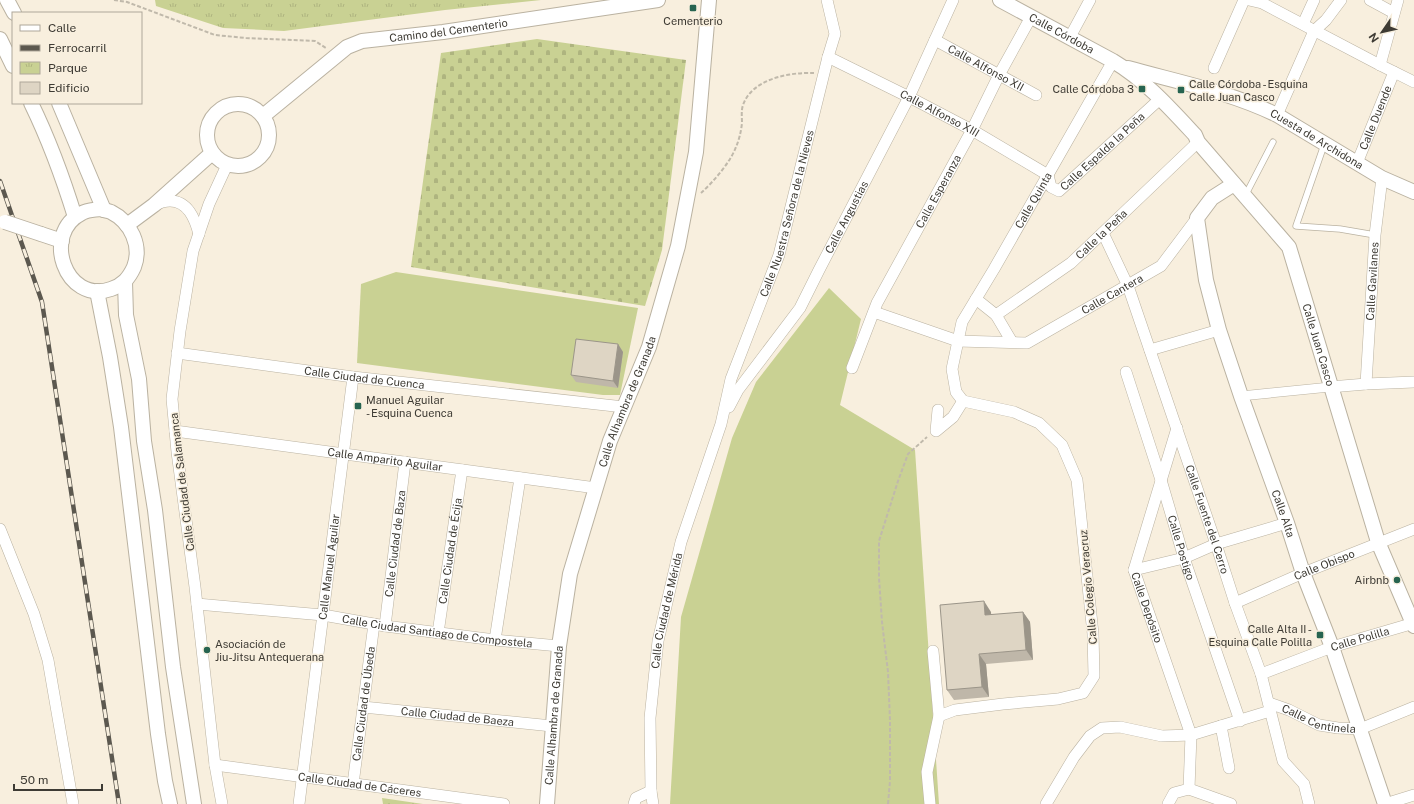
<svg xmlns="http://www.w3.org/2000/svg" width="1414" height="804" viewBox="0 0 1414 804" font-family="'Public Sans',sans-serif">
  <defs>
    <pattern id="cemetery-stones" width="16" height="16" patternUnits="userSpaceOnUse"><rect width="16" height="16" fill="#c9d193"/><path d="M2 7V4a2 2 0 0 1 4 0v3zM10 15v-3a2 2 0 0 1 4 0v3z" fill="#aeb47f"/></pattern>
    <pattern id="park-tufts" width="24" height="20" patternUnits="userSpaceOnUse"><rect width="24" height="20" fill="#c9d193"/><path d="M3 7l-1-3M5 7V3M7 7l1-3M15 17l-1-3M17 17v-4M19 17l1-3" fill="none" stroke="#aeb47f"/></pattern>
  </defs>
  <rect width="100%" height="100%" fill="#f8efde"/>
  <g fill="#c9d193">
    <path d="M396 272 638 308 620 395H603L357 363 361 284Z"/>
    <path d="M829 288 861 319 840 405 915 450 939 804H670L681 617 732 438 756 382Z"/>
  </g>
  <path fill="url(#cemetery-stones)" d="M537 39 686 60 662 250 645 306 411 267 441 53Z"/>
  <g fill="url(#park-tufts)">
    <path d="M155 0H541L445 10 284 31 223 28 156 6Z"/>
    <path d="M382 798 423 804H383Z"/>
  </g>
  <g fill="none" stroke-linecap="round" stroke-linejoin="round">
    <defs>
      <g id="service">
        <path d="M1324 145 1296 226 1340 229 1375 235"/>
        <path d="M1245 196 1273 142"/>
      </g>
      <path id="pedestrian" d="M1241 396 1330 387"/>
      <g id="minor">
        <path d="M1249 0 1262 3 1380 65 1414 82"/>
        <path d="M1370 0 1394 13"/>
        <path d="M1303 24 1314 0"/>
        <path d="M1070 37 1090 0"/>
        <path id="s1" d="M935 40 1036 95"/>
        <path id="s2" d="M828 57 909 97 972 130 1048 175"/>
        <path d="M1380 65 1398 0"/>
        <path d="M1214 68 1244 0"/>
        <path d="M1277 115 1314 31 1326 20 1341 0"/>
        <path id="s3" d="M1357 163 1394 72"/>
        <path id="s4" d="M1048 175 1051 187 1059 191 1161 98"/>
        <path d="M155 205C159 203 165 201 170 201 188 201 195 219 199 234"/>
        <path id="s5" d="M1103 233 1128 286 1216 544 1235 603 1261 674 1283 761 1304 784 1309 804"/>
        <path d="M976 299 996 315 1012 342"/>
        <path id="s6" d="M874 312 958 341 1027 343 1161 266 1197 218"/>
        <path id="s7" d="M996 315 1071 263 1198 142"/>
        <path d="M1150 350 1219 330"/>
        <path id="s8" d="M177 353 353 377 624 407"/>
        <path id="s9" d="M852 368 877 303 972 130 999 75 1031 17"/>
        <path id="s10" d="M1126 372 1161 480 1184 558 1240 721"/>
        <path id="s11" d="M1366 384 1375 235 1382 178"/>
        <path d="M1330 387 1366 384 1414 382"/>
        <path id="s12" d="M729 407 738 390 800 308 819 270 909 97 953 0"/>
        <path d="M938 410 936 431 953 417 963 401"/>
        <path id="s13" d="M1177 428 1134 570 1191 735 1189 789"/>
        <path id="s14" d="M175 431 596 488"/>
        <path d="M0 529 34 614 48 660 73 804"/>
        <path d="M1134 570 1184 558 1216 544 1287 523"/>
        <path id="s15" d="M1235 603 1303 573 1414 529"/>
        <path id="s16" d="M197 604 323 615 385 626 495 640 559 646"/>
        <path id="s17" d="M385 626 405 462"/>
        <path id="s18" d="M438 633 462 470"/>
        <path d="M495 640 520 478"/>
        <path id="s19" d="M933 651 939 716 955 710 1003 704 1058 699 1083 693 1094 676 1093 634 1077 480 1062 445 1039 423 1014 412 963 401 956 392 952 369 962 322 994 269 1113 61"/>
        <path id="s20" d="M1261 674 1332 647 1414 623"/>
        <path id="s21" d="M1269 703 1289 710 1319 725 1338 728 1360 729 1414 707"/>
        <path id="s22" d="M363 707 552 726"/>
        <path d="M1221 726 1229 768"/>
        <path id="s23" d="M215 765 504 804"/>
        <path id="s24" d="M353 784 374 624"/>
        <path d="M1189 789 1231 804"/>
        <path d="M222 804 215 765 195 587 177 452 172 399 180 331 193 251 209 204 227 165"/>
        <path id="s25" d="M299 804 353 377"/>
        <path d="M634 804 636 798 651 791"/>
        <path id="s26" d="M653 804 651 791 650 718 658 641 681 542 721 424 731 379 779 255 828 57 835 34 827 0"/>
        <path d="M930 804 927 772 939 716"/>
        <path d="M1046 804 1074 757 1090 736 1102 728 1120 727 1162 736 1191 735 1270 711"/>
        <path d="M1168 804 1174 793 1189 789"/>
        <path d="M1385 804 1414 795"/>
      </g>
      <g id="tertiary">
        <path d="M7 0 14 13"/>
        <path id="s27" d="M1000 0 1113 61C1145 80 1170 108 1195 135L1198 142 1289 247 1378 542 1414 626"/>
        <path d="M0 39 13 66"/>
        <path id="s28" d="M1128 68C1178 82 1230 92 1277 115L1382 178 1414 192"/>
        <path d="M31 103C49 140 63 178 75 217"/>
        <path d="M59 103 104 210"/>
        <circle cx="238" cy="135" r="31"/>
        <path id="s29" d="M263 116 347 47 362 41 443 32 658 0"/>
        <path id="s30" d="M1234 184 1212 198 1197 218 1206 280 1219 330 1241 396 1287 523 1303 573 1332 647 1385 804"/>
        <path d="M100 209C104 210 108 211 111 212 131 222 142 246 134 267 129 278 123 285 111 289 65 305 41 233 82 213 87 210 94 210 100 209Z"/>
        <path d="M127 225 154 205 212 153"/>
        <path d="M41 234 62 241"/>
        <path d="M125 282 126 315 139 379 144 441 155 510 173 667 194 804"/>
        <path d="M97 291 110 357 121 427 158 734 165 781 170 804"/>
        <path id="s31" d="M547 804 559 646 570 574 610 441 649 347 678 246 696 152 709 0"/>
      </g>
    </defs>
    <use href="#service" stroke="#bab2a1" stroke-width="7"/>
    <use href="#pedestrian" stroke="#bab2a1" stroke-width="10"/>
    <use href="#minor" stroke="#bab2a1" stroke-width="12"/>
    <use href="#tertiary" stroke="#bab2a1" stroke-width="16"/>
    <g stroke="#c0b9ab" stroke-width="2" stroke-dasharray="4 2" stroke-linecap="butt">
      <path d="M114 0 127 2 215 35 246 38 315 41 326 48"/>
      <path d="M701 193C713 182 730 163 736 147 739 140 741 132 742 123 742 117 741 111 743 105 752 79 789 72 814 73"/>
      <path d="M888 804 890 781V720L888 672 882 622 879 578V541L898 481 908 454 927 437"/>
    </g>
    <use href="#service" stroke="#fff" stroke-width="5.5"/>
    <use href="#pedestrian" stroke="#fff" stroke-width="9"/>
    <use href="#minor" stroke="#fff" stroke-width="11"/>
    <use href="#tertiary" stroke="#fff" stroke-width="14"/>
    <defs>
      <path id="rail" d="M0 181 42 302 119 804"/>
    </defs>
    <use href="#rail" stroke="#5c584f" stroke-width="4.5"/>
    <use href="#rail" stroke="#f8efde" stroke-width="3" stroke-dasharray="9" stroke-linecap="butt"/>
    <defs>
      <path id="tertiary-bridge" d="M5 222 41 234"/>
    </defs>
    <use href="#tertiary-bridge" stroke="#bab2a1" stroke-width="16" stroke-linecap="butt"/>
    <use href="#tertiary-bridge" stroke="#fff" stroke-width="14"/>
  </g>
  <g fill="#bfb7a9">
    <path d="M618 344 623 352 618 388 576 382 571 375Z"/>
    <path d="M991 612V615L1023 612 1030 622 1033 660 986 664 989 697 954 700 947 690Z"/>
  </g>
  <g fill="#9b9589">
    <path d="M618 344 623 352 618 388 613 381Z"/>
    <path d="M984 601 991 612 992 626 985 615Z"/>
    <path d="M1023 612 1030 622 1033 660 1026 650Z"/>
    <path d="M979 654 986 664 989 697 982 687Z"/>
  </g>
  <g fill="#ded5c4" stroke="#9b9589">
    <path d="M576 339 618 344 613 381 571 375Z"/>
    <path d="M984 601 985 615 1023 612 1026 650 979 654 982 687 947 690 940 605Z"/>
  </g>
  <g fill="#276450" stroke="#f8efde" stroke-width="1.5">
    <rect x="689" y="4" width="8" height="8" rx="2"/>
    <rect x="1138" y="85" width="8" height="8" rx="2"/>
    <rect x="1177" y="86" width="8" height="8" rx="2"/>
    <rect x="354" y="402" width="8" height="8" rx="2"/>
    <circle cx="1397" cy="580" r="4"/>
    <rect x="1316" y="631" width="8" height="8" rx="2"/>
    <circle cx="207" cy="650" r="4"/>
  </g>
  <g text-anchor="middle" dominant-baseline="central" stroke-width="3" stroke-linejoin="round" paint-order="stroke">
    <g font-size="11" fill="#3e3b34" stroke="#f8efde" text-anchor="start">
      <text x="693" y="21" text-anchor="middle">Cementerio</text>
      <text x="1189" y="84">Calle Córdoba - Esquina<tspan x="1189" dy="13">Calle Juan Casco</tspan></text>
      <text x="1134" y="89" text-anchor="end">Calle Córdoba 3</text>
      <text x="366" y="400">Manuel Aguilar<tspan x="366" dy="13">- Esquina Cuenca</tspan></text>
      <text x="1389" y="580" text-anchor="end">Airbnb</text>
      <text x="1312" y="629" text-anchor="end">Calle Alta II -<tspan x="1312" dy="13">Esquina Calle Polilla</tspan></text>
      <text x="215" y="644">Asociación de<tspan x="215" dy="13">Jiu-Jitsu Antequerana</tspan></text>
    </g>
    <g font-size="11" fill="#3e3b34" stroke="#f8efde">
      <text stroke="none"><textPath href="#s29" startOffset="212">Camino del Cementerio</textPath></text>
      <text stroke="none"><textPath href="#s27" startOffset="70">Calle Córdoba</textPath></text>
      <text stroke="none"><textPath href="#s1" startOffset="58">Calle Alfonso XII</textPath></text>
      <text stroke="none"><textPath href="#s2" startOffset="125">Calle Alfonso XIII</textPath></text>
      <text stroke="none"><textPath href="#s3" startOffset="49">Calle Duende</textPath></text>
      <text stroke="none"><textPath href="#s28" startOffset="203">Cuesta de Archidona</textPath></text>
      <text stroke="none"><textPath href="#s4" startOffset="80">Calle Espalda la Peña</textPath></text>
      <text stroke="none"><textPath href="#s9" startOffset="197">Calle Esperanza</textPath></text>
      <text stroke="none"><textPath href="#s19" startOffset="802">Calle Quinta</textPath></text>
      <text stroke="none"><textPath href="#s26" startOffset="611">Calle Nuestra Señora de la Nieves</textPath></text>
      <text stroke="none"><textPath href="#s12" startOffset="224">Calle Angustias</textPath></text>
      <text stroke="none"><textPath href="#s7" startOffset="133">Calle la Peña</textPath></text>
      <text stroke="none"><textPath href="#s11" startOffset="103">Calle Gavilanes</textPath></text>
      <text stroke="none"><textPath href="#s6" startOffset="256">Calle Cantera</textPath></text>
      <text stroke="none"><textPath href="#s27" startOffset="488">Calle Juan Casco</textPath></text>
      <text stroke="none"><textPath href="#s8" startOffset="189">Calle Ciudad de Cuenca</textPath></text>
      <text stroke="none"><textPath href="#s31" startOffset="413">Calle Alhambra de Granada</textPath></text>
      <text stroke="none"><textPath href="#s14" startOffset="212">Calle Amparito Aguilar</textPath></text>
      <text transform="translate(182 482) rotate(-97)">Calle Ciudad de Salamanca</text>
      <text stroke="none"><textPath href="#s30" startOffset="360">Calle Alta</textPath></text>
      <text stroke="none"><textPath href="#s5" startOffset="305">Calle Fuente del Cerro</textPath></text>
      <text stroke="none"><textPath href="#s17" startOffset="83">Calle Ciudad de Baza</textPath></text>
      <text stroke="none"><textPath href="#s10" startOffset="184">Calle Postigo</textPath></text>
      <text stroke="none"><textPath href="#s18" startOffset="83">Calle Ciudad de Écija</textPath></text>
      <text stroke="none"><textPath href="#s15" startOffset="97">Calle Obispo</textPath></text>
      <text stroke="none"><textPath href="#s25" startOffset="239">Calle Manuel Aguilar</textPath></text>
      <text transform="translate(1088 587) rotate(-95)">Calle Colegio Veracruz</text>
      <text stroke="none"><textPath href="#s13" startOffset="188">Calle Depósito</textPath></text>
      <text stroke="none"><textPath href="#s26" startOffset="195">Calle Ciudad de Mérida</textPath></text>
      <text stroke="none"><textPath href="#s16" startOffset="242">Calle Ciudad Santiago de Compostela</textPath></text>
      <text stroke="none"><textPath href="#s20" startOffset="105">Calle Polilla</textPath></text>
      <text stroke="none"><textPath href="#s24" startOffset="81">Calle Ciudad de Úbeda</textPath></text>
      <text stroke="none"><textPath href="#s22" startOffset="95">Calle Ciudad de Baeza</textPath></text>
      <text stroke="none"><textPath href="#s31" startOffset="89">Calle Alhambra de Granada</textPath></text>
      <text stroke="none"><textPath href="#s21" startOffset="53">Calle Centinela</textPath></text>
      <text stroke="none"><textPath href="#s23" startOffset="146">Calle Ciudad de Cáceres</textPath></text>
    </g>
  </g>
  <rect x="12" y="12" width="130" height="92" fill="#f8efde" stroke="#aea79a"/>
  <rect x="20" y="25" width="20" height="6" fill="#ffffff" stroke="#aea79a"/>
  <text x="48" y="32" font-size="12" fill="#3e3b34">Calle</text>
  <rect x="20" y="45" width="20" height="6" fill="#5c584f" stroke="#aea79a"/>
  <text x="48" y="52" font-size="12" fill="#3e3b34">Ferrocarril</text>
  <rect x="20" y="62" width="20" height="12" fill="url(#park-tufts)" stroke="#aea79a"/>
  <text x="48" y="72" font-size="12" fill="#3e3b34">Parque</text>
  <rect x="20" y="82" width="20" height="12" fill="#ded5c4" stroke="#aea79a"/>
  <text x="48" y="92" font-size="12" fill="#3e3b34">Edificio</text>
  <g transform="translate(1382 32) rotate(236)" stroke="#f8efde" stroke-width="3" paint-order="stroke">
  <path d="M0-3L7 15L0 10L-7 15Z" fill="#3e3b34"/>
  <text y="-6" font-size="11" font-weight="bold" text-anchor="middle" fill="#3e3b34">N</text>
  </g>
  <path d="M14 784v6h88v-6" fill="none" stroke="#3e3b34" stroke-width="2"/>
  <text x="20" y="784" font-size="12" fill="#3e3b34" stroke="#f8efde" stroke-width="3" paint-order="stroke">50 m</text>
</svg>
